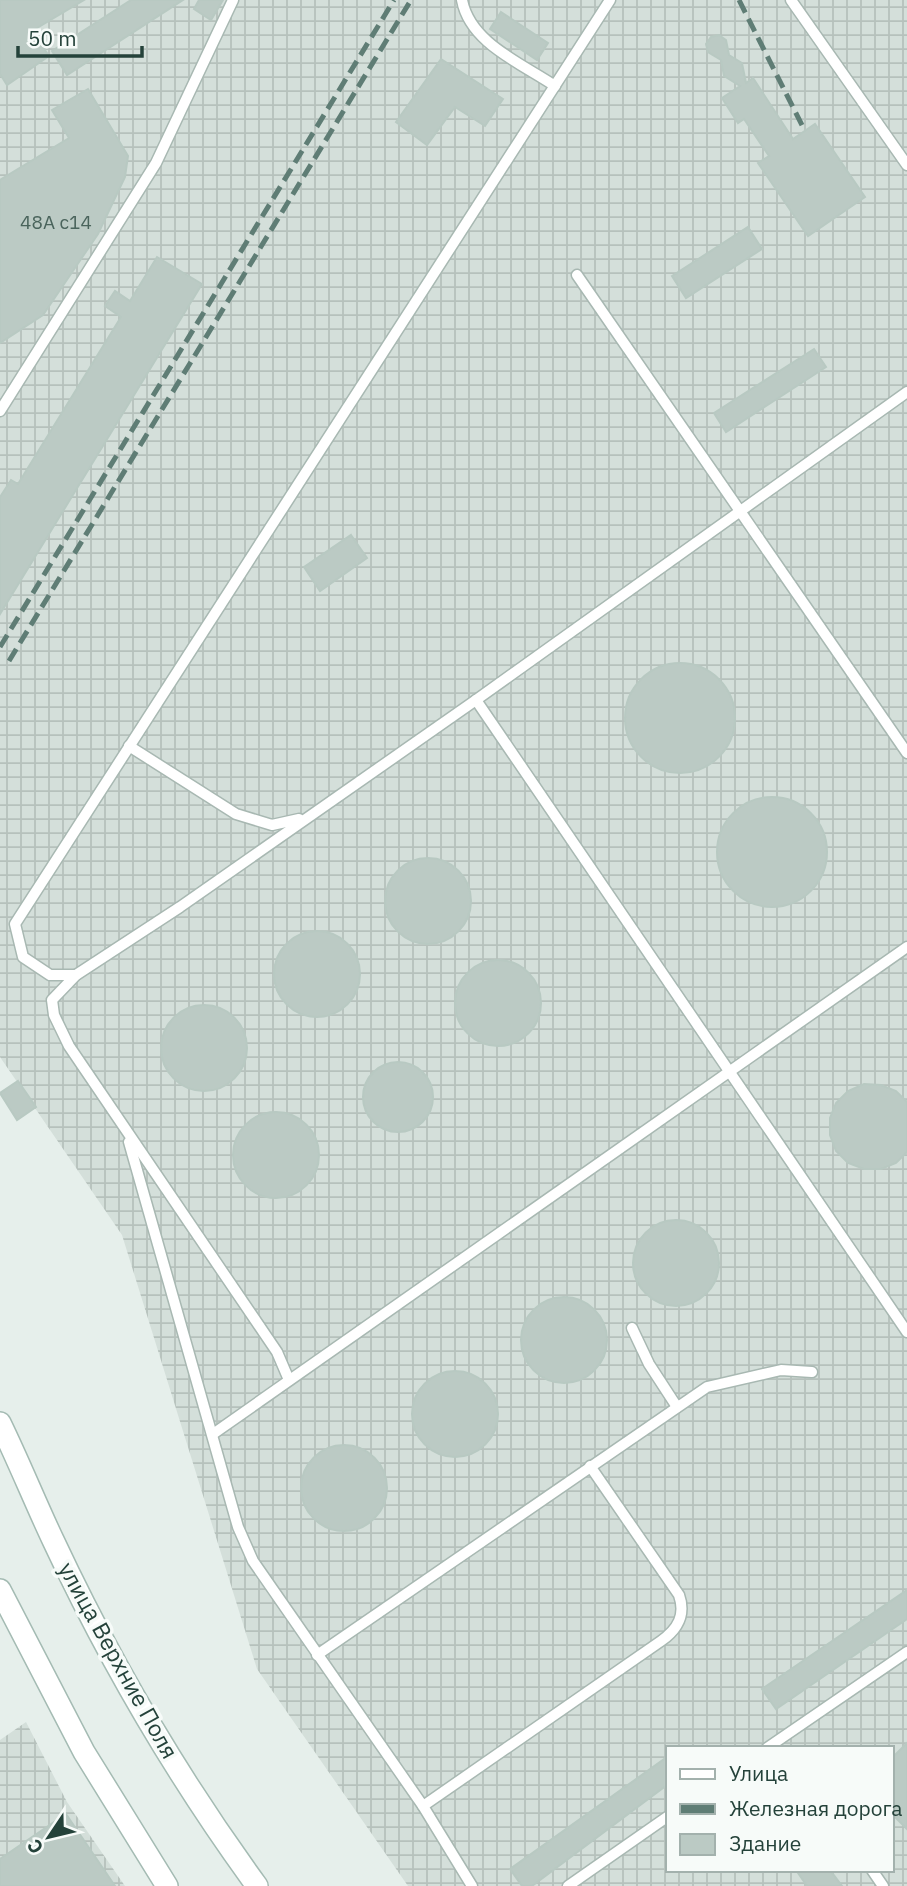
<svg xmlns="http://www.w3.org/2000/svg" width="907" height="1886" viewBox="0 0 907 1886" font-family="'IBM Plex Sans',sans-serif">
  <defs>
    <pattern id="industrial-grid" width="8" height="8" patternUnits="userSpaceOnUse" patternTransform="scale(1.75)"><rect width="8" height="8" fill="#d4dfda"/><path d="M0 4h8M4 0v8" fill="none" stroke="#b6c1bc"/></pattern>
  </defs>
  <rect width="100%" height="100%" fill="#e6efeb"/>
  <g fill="url(#industrial-grid)" fill-rule="evenodd">
    <path d="M0 0H907V1886H408L257 1669 122 1235 0 1057ZM667 1748H891V1870H667Z"/>
    <path d="M26 1722 67 1802 125 1886H0V1740Z"/>
  </g>
  <g fill="#bbcac4" stroke="#b8c9c2" stroke-width="2">
    <path d="M0 0H84L32 31 49 56 7 85 0 74Z"/>
    <path d="M131 0H183L67 75 52 51Z"/>
    <path d="M199 0H223L211 20 194 9Z"/>
    <path d="M501 12 548 43 537 60 490 29Z"/>
    <path d="M719 35 726 40 729 55 742 63 746 83 753 78 793 139 815 124 865 197 808 236 758 163 769 156 744 119 738 123 722 98 740 86 724 76 721 60 708 52 706 44 711 37Z"/>
    <path d="M441 59 503 99 485 126 455 107 427 145 396 122Z"/>
    <path d="M88 89 128 156 125 177 98 234 43 315 0 343V180L69 138 52 110Z"/>
    <path d="M748 227 762 249 686 298 672 276Z"/>
    <path d="M157 257 202 284 0 614V497L11 480 18 484 121 317 105 306 115 291 130 301Z"/>
    <path d="M814 349 826 367 726 432 714 413Z"/>
    <path d="M351 535 367 558 320 591 304 567Z"/>
    <circle cx="680" cy="718" r="55"/>
    <circle cx="772" cy="852" r="55"/>
    <circle cx="428" cy="901" r="43"/>
    <circle cx="317" cy="974" r="43"/>
    <circle cx="498" cy="1003" r="43"/>
    <circle cx="204" cy="1048" r="43"/>
    <circle cx="398" cy="1097" r="35"/>
    <path d="M18 1081 36 1107 17 1120 0 1093Z"/>
    <path d="M864 1084 881 1085 896 1091 907 1102V1152L896 1163 881 1169H864L848 1163 836 1151 830 1135V1118L836 1103 848 1091Z"/>
    <circle cx="276" cy="1155" r="43"/>
    <circle cx="676" cy="1263" r="43"/>
    <circle cx="564" cy="1340" r="43"/>
    <circle cx="455" cy="1414" r="43"/>
    <circle cx="344" cy="1488" r="43"/>
    <path d="M907 1590V1619L776 1709 762 1689Z"/>
    <path d="M907 1743V1829L891 1813V1759Z"/>
    <path d="M667 1757V1785L532 1886H522L510 1869Z"/>
    <path d="M66 1814 115 1886H0V1859Z"/>
    <path d="M796 1870H830L842 1886H807Z"/>
  </g>
  <g fill="none" stroke-linecap="round" stroke-linejoin="round">
    <defs>
      <g id="service">
        <path d="M462 0C470 43 521 63 555 86"/>
        <path d="M791 0 907 165"/>
        <path d="M577 275 907 753"/>
        <path d="M0 411 156 163 233 0"/>
        <path d="M476 700 907 1332"/>
        <path d="M129 746 236 814 272 825 299 819"/>
        <path d="M76 975H50L23 957 15 924 610 0"/>
        <path d="M129 1142 238 1527 253 1561 423 1806 472 1886"/>
        <path d="M632 1328 649 1364 677 1407"/>
        <path d="M289 1380 277 1352 69 1046 54 1015 52 1000 76 975 180 907 476 700 907 392"/>
        <path d="M213 1434 907 947"/>
        <path d="M317 1655 707 1387 781 1370 812 1372"/>
        <path d="M767 1748 907 1652"/>
        <path d="M423 1806 661 1641C678 1629 686 1615 679 1595L590 1466"/>
        <path d="M872 1870 883 1886"/>
        <path d="M568 1886 667 1817"/>
      </g>
      <g id="secondary">
        <path d="M0 1423C19 1462 35 1502 53 1540 109 1660 179 1779 257 1886"/>
        <path d="M0 1590 84 1752 167 1886"/>
      </g>
    </defs>
    <use href="#service" stroke="#a8b8b2" stroke-width="13"/>
    <use href="#secondary" stroke="#a4bbb3" stroke-width="24"/>
    <use href="#service" stroke="#fff" stroke-width="10"/>
    <use href="#secondary" stroke="#fff" stroke-width="21"/>
    <g stroke="#5f7d75" stroke-width="5" stroke-dasharray="14 7" stroke-linecap="butt">
      <path d="M739 0 805 131"/>
      <path d="M0 647 394 0"/>
      <path d="M9 661 411 0"/>
    </g>
  </g>
  <g text-anchor="middle" dominant-baseline="central" stroke-width="7" stroke-linejoin="round" paint-order="stroke">
    <g font-size="19" fill="#4a645c">
      <text x="56" y="222">48А с14</text>
    </g>
    <g font-size="23" fill="#24423a" stroke="#f7fbf9">
      <text transform="translate(119 1660) rotate(61)">улица Верхние Поля</text>
    </g>
  </g>
  <rect x="666" y="1746" width="228" height="126" fill="#f7fbf9" stroke="#a3b1ad" stroke-width="2"/>
  <rect x="680" y="1769" width="35" height="10" fill="#ffffff" stroke="#a3b1ad" stroke-width="2"/>
  <text x="729" y="1781" font-size="21" fill="#24423a">Улица</text>
  <rect x="680" y="1804" width="35" height="10" fill="#5f7d75" stroke="#a3b1ad" stroke-width="2"/>
  <text x="729" y="1816" font-size="21" fill="#24423a">Железная дорога</text>
  <rect x="680" y="1834" width="35" height="21" fill="#bbcac4" stroke="#a3b1ad" stroke-width="2"/>
  <text x="729" y="1851" font-size="21" fill="#24423a">Здание</text>
  <g transform="translate(49 1837) rotate(235)" stroke="#f7fbf9" stroke-width="5" paint-order="stroke">
  <path d="M0-5L12 26L0 18L-12 26Z" fill="#24423a"/>
  <text y="-10" font-size="19" font-weight="bold" text-anchor="middle" fill="#24423a">С</text>
  </g>
  <path d="M18 46v10h124v-10" fill="none" stroke="#24423a" stroke-width="3.5"/>
  <text x="28" y="46" font-size="21" fill="#24423a" stroke="#f7fbf9" stroke-width="5" paint-order="stroke">50 m</text>
</svg>
